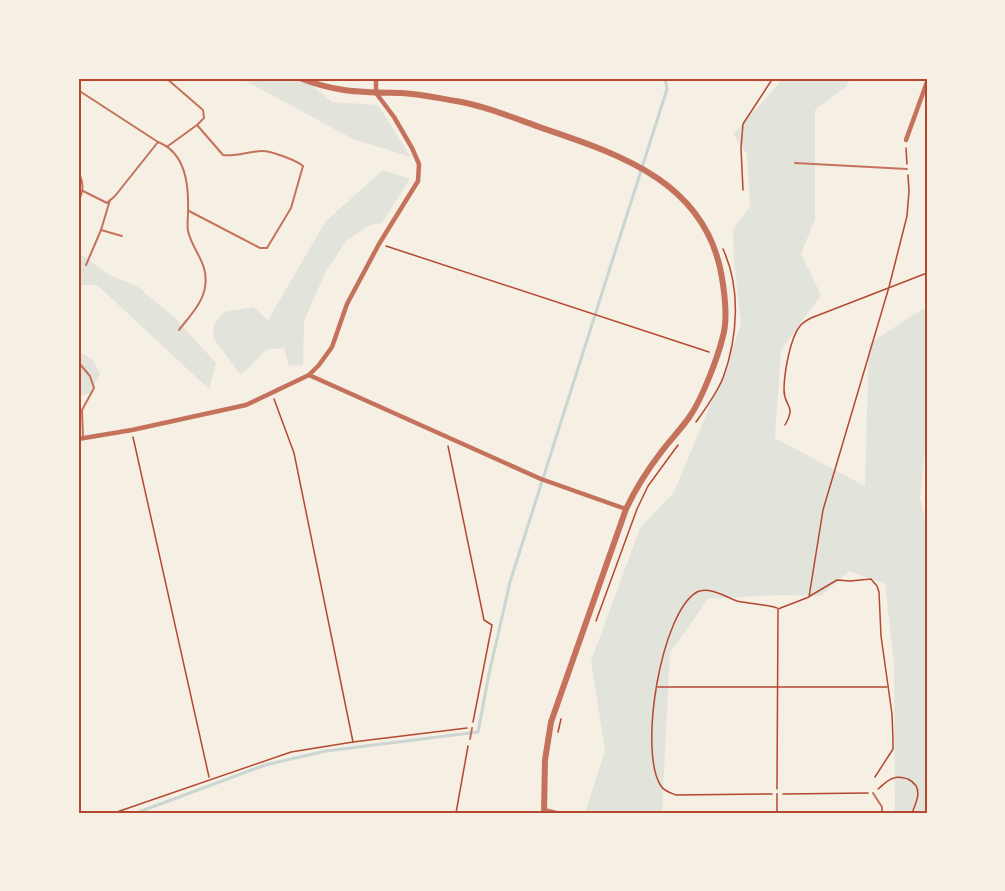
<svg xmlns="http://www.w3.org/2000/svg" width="1005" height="891" viewBox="0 0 1005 891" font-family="'Libre Baskerville',serif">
  <rect width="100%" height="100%" fill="#f6efe4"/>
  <g fill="#e2e4dc">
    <path d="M240 78H303L332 102 378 105 411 157 353 139Z"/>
    <path d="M784 78H850L846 87 815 110V219L801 254 821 295 781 350 775 438 865 486 869 344 927 306V434L920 498 927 524V813H895L894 664 885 584 849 571 821 596 779 595 708 599 670 653 662 813H585L605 751 591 661 640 528 674 492 727 365 741 324 734 262 733 230 750 206 747 154 733 134Z"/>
    <path d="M383 170 410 179 382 223 370 225 346 241 325 273 304 321 303 365 289 366 284 348 266 350 241 375 213 338 214 324 224 312 253 307 268 320 326 221Z"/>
    <path d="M78 253 110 275 138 287 174 317 216 363 209 389 97 285H78Z"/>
    <path d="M78 351 93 360 100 374 90 393 81 396 78 395Z"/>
  </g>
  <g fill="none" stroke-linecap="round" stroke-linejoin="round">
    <path stroke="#c9d6d2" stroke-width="3" d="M136 813 265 765 326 751 478 732 489 674 510 582 667 89 665 78"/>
    <g stroke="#b5482f" stroke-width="1.5">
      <path d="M906 148 907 164"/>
      <path d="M743 190 741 148 743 124 773 78"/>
      <path d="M386 246 709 352"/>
      <path d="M274 399 294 453 353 742"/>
      <path d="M696 422C706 408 717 393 723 378 738 337 741 288 723 249"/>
      <path d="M785 425C797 404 784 408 784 390 784 374 790 338 800 326 803 322 807 320 811 318L927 273"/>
      <path d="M133 437 209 777"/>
      <path d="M448 446 484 620 492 625 473 722"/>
      <path d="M810 596 837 580 850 581 871 579 877 586 879 592 881 636 892 714 893 740V749L875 777"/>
      <path d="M596 621 637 509 648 486 678 445"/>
      <path d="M658 687H887"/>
      <path d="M558 732 561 719"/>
      <path d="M777 789 778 609 809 597 823 510 889 287 907 216 909 191 908 175"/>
      <path d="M878 789C882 786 888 779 894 778 898 776 904 778 908 779 924 787 917 801 912 813"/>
      <path d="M772 794 676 795C671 793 664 791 661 786 638 752 661 612 697 592 709 586 726 597 737 601 750 604 764 604 777 608"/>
      <path d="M783 794 868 793"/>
      <path d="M114 813 291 752 353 742 467 728"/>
      <path d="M456 813 468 746"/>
    </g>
    <g stroke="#c5725c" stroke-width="2">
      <path d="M166 78 203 110 204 118 197 125 168 146"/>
      <path d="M78 90 158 142C186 153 189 185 188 213 188 218 187 226 188 231 193 252 209 263 205 287 203 303 188 318 179 330"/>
      <path d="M795 163 907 169"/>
      <path d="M78 172C84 183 84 190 78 202"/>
      <path d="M83 191 107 203 115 196 158 142"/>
      <path d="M189 211 260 248H267L291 208 303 166C296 160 271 151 262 151 249 151 236 157 223 155L197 125"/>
      <path d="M101 230 122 236"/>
      <path d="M86 265 101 230 110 200"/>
      <path d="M78 362 90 376 94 388 82 410 83 438"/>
      <path d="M470 739 472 728"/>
      <path d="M873 793 882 807V813"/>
      <path d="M545 809 562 813"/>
      <path d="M777 813V794"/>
    </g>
    <g stroke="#c5725c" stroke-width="4.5">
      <path d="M906 140 927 82"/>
      <path d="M309 375 541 479 626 509"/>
      <path d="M78 439 132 430 246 405 309 375 319 365 332 347 347 304 379 244 418 181 419 164 412 148 394 117 376 93V78"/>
    </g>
    <path stroke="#c5725c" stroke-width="6" d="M300 78C337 93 363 92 402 93 420 94 438 98 456 101 485 106 514 118 542 128 622 155 707 183 722 278 725 296 728 318 723 336 718 357 702 399 690 416 682 428 671 439 662 451 648 469 636 488 626 509L551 722 545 760 544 813"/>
  </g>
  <rect width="1005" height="891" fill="none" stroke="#f6efe4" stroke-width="159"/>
  <rect x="80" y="80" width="846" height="732" fill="none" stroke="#b5482f" stroke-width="2"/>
</svg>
